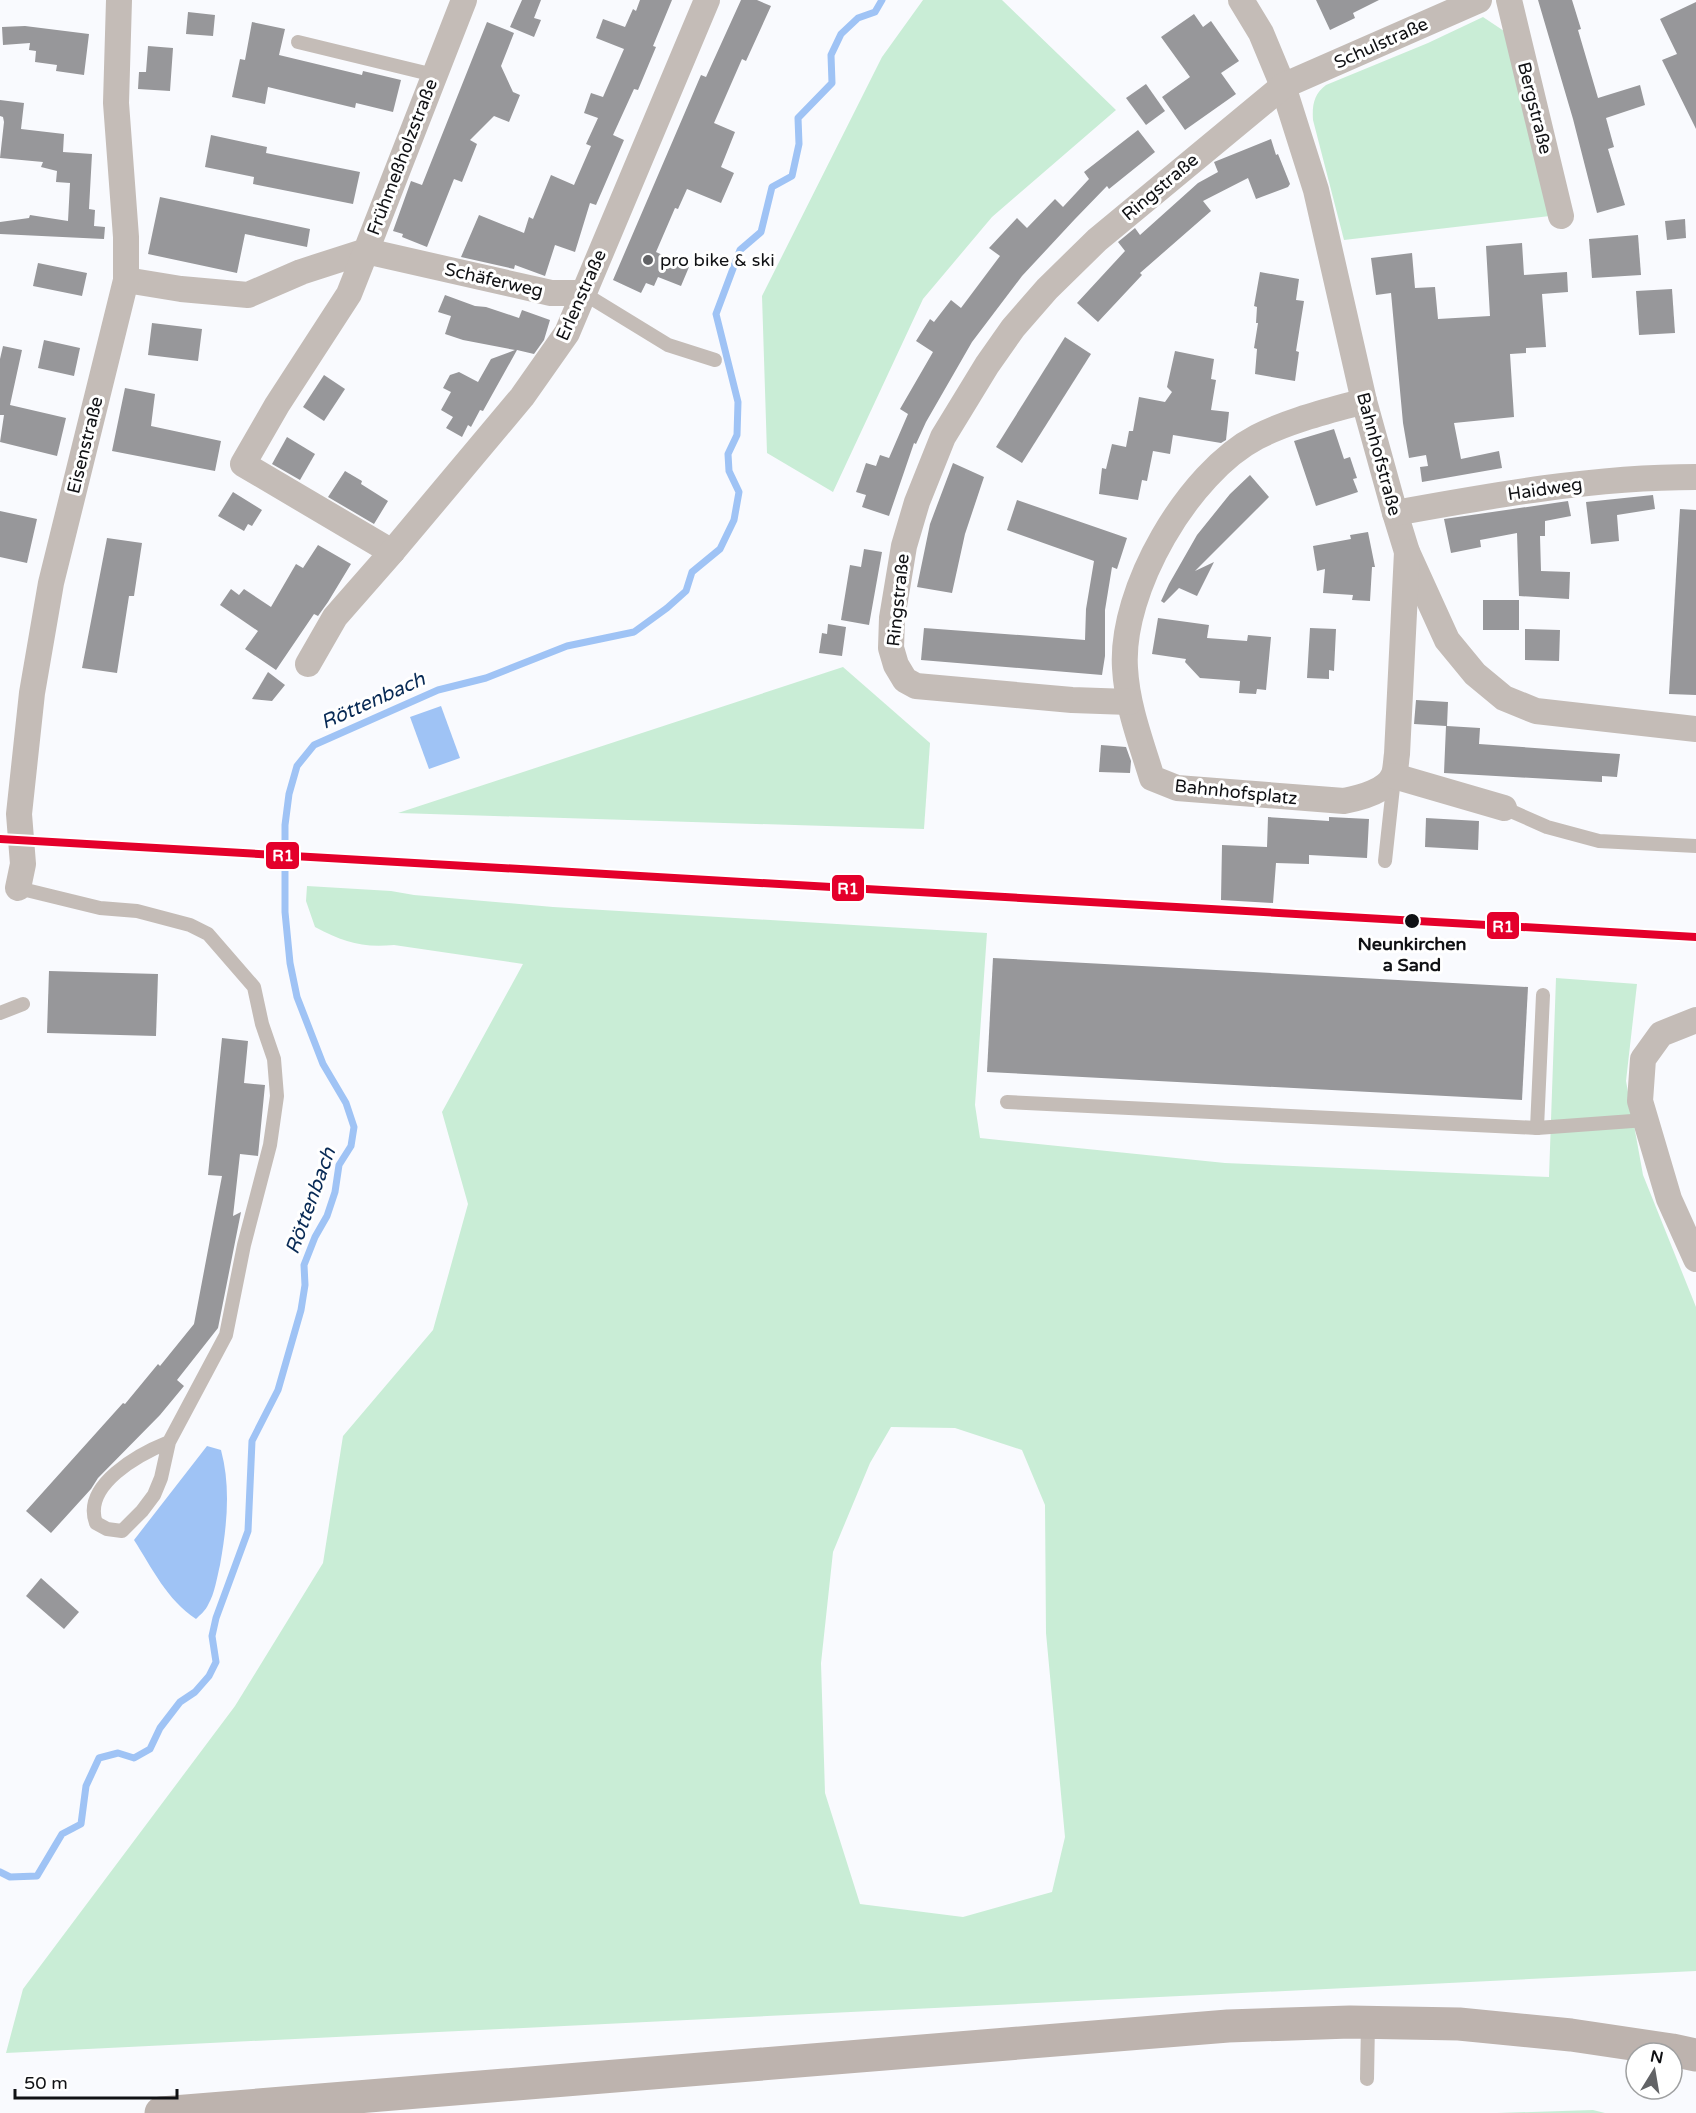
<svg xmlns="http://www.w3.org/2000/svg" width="1696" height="2113" viewBox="0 0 1696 2113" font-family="'Varela Round',sans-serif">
  <rect width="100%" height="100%" fill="#f9fafe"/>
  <g fill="#c9edd6" fill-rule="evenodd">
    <path d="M923 0H1002L1116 110 992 217 923 299 833 492 767 453 762 296 882 57Z"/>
    <path d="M1483 17 1504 31 1550 216 1344 240 1313 120C1312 105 1314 94 1326 85L1428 43Z"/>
    <path d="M843 667 930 743 924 829 398 813Z"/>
    <path d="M307 886 391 891 414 895 553 907 987 933 975 1105 980 1138 1225 1163 1549 1177 1556 978 1637 984 1626 1081 1643 1175 1696 1307V1971L6 2053 23 1989 235 1706 323 1563 343 1436 433 1330 468 1204 442 1112 523 964 394 945C361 948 344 942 315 927L306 901ZM891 1427 955 1428 1022 1450 1045 1505 1046 1633 1065 1837 1052 1892 963 1917 860 1904 825 1793 821 1663 833 1552 870 1463Z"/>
    <path d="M1593 2110 1605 2113H1497Z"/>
  </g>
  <g fill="#9fc3f5">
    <path d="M441 706 460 758 429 769 410 717Z"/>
    <path d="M207 1446 221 1450C231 1487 227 1526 220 1565 217 1577 215 1593 208 1605 206 1610 200 1615 196 1619 167 1600 152 1568 134 1540Z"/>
  </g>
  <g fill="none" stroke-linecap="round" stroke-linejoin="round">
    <path stroke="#9fc3f5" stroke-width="7" d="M0 1872 10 1877 37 1876 62 1834 81 1824 86 1786 99 1758 118 1753 134 1758 150 1749 160 1728 180 1702 195 1692 209 1676 216 1662 212 1636 216 1618 248 1531 252 1441 278 1390 301 1310 305 1285 304 1265 315 1237 327 1216 335 1192 339 1165 351 1146 354 1127 346 1103 323 1064 297 997 290 963 285 912V825L289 794 297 766 314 745 438 690 486 678 567 646 634 632 667 608 686 591 692 572 720 549 734 520 739 492 729 471 728 454 737 435 738 402 716 314 740 250 761 232 772 187 792 176 799 144 798 118 832 83 831 55 841 34 858 18 875 12 882 0"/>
  </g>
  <g fill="#97979a">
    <path d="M522 0H541L534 18 541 20 534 37 510 27Z"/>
    <path d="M640 0H672L653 46 656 47 638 90 634 89 613 135 624 140 596 205 590 203 575 252 555 245 545 276 515 265 514 269 461 257 479 215 524 233 529 217 533 219 551 175 574 185 591 146 586 144 598 118 584 113 591 93 603 97 624 49 596 38 603 19 625 27 633 9 636 11Z"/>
    <path d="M741 0H757L771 6 746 61 742 59 714 123 735 132 721 167 734 173 721 203 687 189 678 209 675 208 656 252 689 267 681 286 658 277 654 286 646 283 641 293 613 280 701 75 706 77Z"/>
    <path d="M1316 0H1379L1353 13 1355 18 1330 30Z"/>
    <path d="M1538 0H1572L1581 29 1578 30 1598 98 1640 85 1645 105 1606 118 1614 147 1608 149 1625 205 1597 213 1573 119Z"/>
    <path d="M1696 2V129L1662 60 1677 54 1660 19Z"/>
    <path d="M188 12 215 15 213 36 186 34Z"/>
    <path d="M1194 14 1203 27 1211 21 1239 61 1221 73 1236 94 1185 130 1162 97 1190 77 1161 37Z"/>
    <path d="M252 22 285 29 279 55 362 75 363 71 401 80 393 112 356 103 355 108 268 87 265 104 232 97 240 59 245 60Z"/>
    <path d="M487 22 514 33 501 66 513 92 520 95 509 122 494 116 470 140 477 144 462 182 454 179 427 247 402 237 403 234 393 231 411 181 422 185Z"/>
    <path d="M25 26 89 34 84 75 56 71 57 65 35 62 36 51 29 50 30 43 3 45 2 27Z"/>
    <path d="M148 46 173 48 170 91 138 89 139 72H146Z"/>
    <path d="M1146 84 1165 111 1146 125 1126 98Z"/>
    <path d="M0 100 24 103 21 129 64 134 63 152 92 154 89 209 95 210 94 226 105 227 104 239 0 234V222L29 218 30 215 68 221 70 183 56 182 57 171 41 167 43 162 0 158 4 122 3 117 0 116Z"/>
    <path d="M1138 130 1155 152 1109 189 1107 186 1075 219 1022 276 972 342 926 422 916 444 914 443 889 516 862 507 866 495 856 492 866 463 876 466 880 455 889 458 908 414 900 409 933 352 916 341 930 319 934 322 951 300 961 308 1000 256 989 248 1017 218 1027 228 1055 199 1063 207 1089 179 1084 172Z"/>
    <path d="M211 135 267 147 266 153 360 172 353 204 253 184 254 177 205 167Z"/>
    <path d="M1271 139 1276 155 1278 154 1290 184 1288 187 1256 199 1248 178 1203 201 1211 211 1140 273 1142 275 1098 322 1077 303 1125 251 1118 242 1135 228 1140 235 1198 183 1218 172 1214 162Z"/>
    <path d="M160 197 310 229 307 247 245 234 237 273 148 254Z"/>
    <path d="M1685 219 1686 238 1667 240 1665 221Z"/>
    <path d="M1638 235 1641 275 1592 278 1589 239Z"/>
    <path d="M1522 243 1524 275 1567 272 1568 292 1542 294 1546 347 1526 348V353L1510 354 1514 417 1454 423 1461 459 1499 451 1502 468 1422 482 1420 467 1428 466 1426 455 1409 458 1403 423 1391 293 1376 295 1371 258 1412 253 1415 288 1435 287 1438 319 1490 316 1486 246Z"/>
    <path d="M38 263 87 273 82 296 33 286Z"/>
    <path d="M1260 272 1299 279 1296 300 1304 301 1296 351 1299 352 1295 381 1255 374 1257 349 1254 348 1258 323H1256L1257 307 1254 306Z"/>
    <path d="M1672 289 1675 333 1639 335 1636 291Z"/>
    <path d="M445 295 475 306 486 307 519 318 522 310 550 320 544 340 534 354 517 350 483 411 480 410 471 427 468 425 462 437 446 428 453 417 441 410 451 392 443 388 450 375 459 372 478 382 491 359 515 350 463 340 445 334 451 316 438 312Z"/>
    <path d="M152 323 202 329 198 361 148 355Z"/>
    <path d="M1065 337 1091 354 1022 463 996 447Z"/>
    <path d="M44 340 80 348 74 376 38 368Z"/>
    <path d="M3 346 22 350 10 405 66 418 57 456 0 442 4 415H0V359Z"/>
    <path d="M1175 351 1214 359 1211 379 1216 380 1211 410 1229 412 1226 440 1221 443 1173 435 1170 454 1153 451 1147 481 1142 480 1138 500 1099 494 1102 468 1106 469 1112 444 1126 447 1129 431H1133L1139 397 1165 402 1172 392 1167 387Z"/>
    <path d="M324 375 345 389 324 421 303 407Z"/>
    <path d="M125 388 155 394 151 426 221 441 215 471 112 451Z"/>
    <path d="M1334 429 1344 459 1350 457 1357 478 1353 479 1358 492 1316 506 1294 441Z"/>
    <path d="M287 437 315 454 300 480 272 464Z"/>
    <path d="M953 463 984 477 965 534 952 593 917 587 930 524Z"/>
    <path d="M345 471 362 481 361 484 388 501 374 524 328 497Z"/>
    <path d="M1250 475 1269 497 1195 571 1214 562 1197 596 1179 588 1164 603 1161 601 1169 584 1197 535 1230 494Z"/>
    <path d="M233 492 262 510 252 526 248 524 244 531 218 516Z"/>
    <path d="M1653 495 1655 509 1617 515 1619 541 1591 544 1586 502Z"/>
    <path d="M1017 500 1127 538 1117 569 1112 567 1105 610V656L1102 675 921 660 924 628 1085 640 1086 609 1094 561 1007 530Z"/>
    <path d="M1568 501 1571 516 1545 521V536H1540L1541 571 1570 572 1569 599 1519 596 1517 533 1480 540 1481 547 1451 553 1444 519Z"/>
    <path d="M1680 509 1696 510V695L1669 694Z"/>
    <path d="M0 511 37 519 27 563 0 557Z"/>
    <path d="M1368 532 1375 567H1372L1370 601 1352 600 1353 595 1323 593 1325 569 1317 571 1313 546 1351 539 1350 535Z"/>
    <path d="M107 538 142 543 134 596H129L117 673 82 668Z"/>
    <path d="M318 545 351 564 328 602 318 616 314 614 276 670 245 649 258 631 220 605 231 589 239 595 244 589 271 607 296 564 303 568Z"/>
    <path d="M864 549 882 552 869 625 841 620 850 565 861 567Z"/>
    <rect x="1483" y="600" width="36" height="30"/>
    <path d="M1158 618 1209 625 1207 638 1247 641 1248 635 1271 637 1266 690 1257 689 1256 694 1239 693 1240 681 1200 678 1185 662 1186 659 1152 654Z"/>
    <path d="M828 624 846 627 842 656 819 653 822 633 827 634Z"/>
    <path d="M1310 628 1336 629 1334 671 1329 670V679L1307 678Z"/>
    <path d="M1525 629 1560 630 1559 661 1525 660Z"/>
    <path d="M268 672 285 685 272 701 252 699Z"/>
    <path d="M1416 700 1448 702 1447 726 1480 728 1479 744 1620 754 1617 777 1602 776V782L1444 773 1446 726 1414 724Z"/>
    <path d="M1101 745 1126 747 1131 761 1130 773 1099 772Z"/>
    <path d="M1268 817 1329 821V817L1369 819 1367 858 1309 855V864L1276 863 1273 903 1221 900 1222 845 1267 847Z"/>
    <path d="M1426 818 1479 821 1478 850 1425 847Z"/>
    <path d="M993 958 1528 987 1522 1100 987 1072Z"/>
    <path d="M49 971 158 974 156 1036 47 1033Z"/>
    <path d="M222 1038 248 1041 244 1083 265 1085 258 1156 240 1154 233 1216 241 1212 218 1328 177 1380 184 1386 160 1415 98 1478 91 1489 51 1533 26 1511 123 1403 125 1404 158 1364 160 1366 194 1324 222 1176 208 1175Z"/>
    <path d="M41 1578 79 1612 64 1629 26 1596Z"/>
  </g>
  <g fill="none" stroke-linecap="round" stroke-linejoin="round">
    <g stroke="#c4bcb7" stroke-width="14">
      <path d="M298 42 434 75"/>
      <path d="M583 293 668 345 715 360"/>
      <path d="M1504 808 1547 827 1599 841 1696 846"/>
      <path d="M1385 861 1394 778"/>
      <path d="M18 888 100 908 137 911 190 925 208 934 254 987 262 1024 274 1059 277 1096 270 1145 244 1245 226 1335 169 1442 161 1478 154 1495 142 1511 122 1531 107 1529 96 1523C82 1485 139 1454 169 1442"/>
      <path d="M0 1013 23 1004"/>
      <path d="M1007 1102 1537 1128 1646 1120"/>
      <path d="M1537 1128 1543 995"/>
      <path d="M1367 2079 1368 2022"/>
    </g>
    <g stroke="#c4bcb7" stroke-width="26">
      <path d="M1241 0 1261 33 1283 86 1316 190 1364 401 1395 513 1407 552 1447 640 1475 674 1504 698 1536 711 1696 729"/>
      <path d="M1509 0 1561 216"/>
      <path d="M126 280 181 289 248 295 301 272 366 251 464 0"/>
      <path d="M583 293H551L366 251 349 294 277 405 243 464 392 552 522 397 567 333 707 0"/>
      <path d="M1364 401C1329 411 1290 420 1257 437 1188 473 1120 590 1125 668 1127 706 1141 742 1152 778L1177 788 1344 801C1360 798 1388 791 1394 774 1396 768 1396 760 1397 754L1407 552"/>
      <path d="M1395 513C1494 495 1594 477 1696 477"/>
      <path d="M308 664 335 617 392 552"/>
      <path d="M1129 702 1072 700 916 686 905 680 896 665 891 648 892 618 904 546 917 502 943 437 987 365 1013 328 1047 289 1097 240 1283 86 1479 0"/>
      <path d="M1394 776 1504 808"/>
      <path d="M18 888 23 864 19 814 32 693 51 583 126 280V237L116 103 119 0"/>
      <path d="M1696 1020 1661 1034 1643 1059 1640 1101 1669 1199 1696 1259"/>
    </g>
    <path stroke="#bdb3ae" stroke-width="33" d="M161 2113 1228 2026 1350 2022 1459 2024 1571 2035 1672 2050 1696 2055"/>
    <defs>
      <path id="rail-1" d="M0 839 1696 937"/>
    </defs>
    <use href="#rail-1" stroke="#fff" stroke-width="12"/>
    <use href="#rail-1" stroke="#e4002b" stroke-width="8"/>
  </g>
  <circle fill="#626366" stroke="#fff" stroke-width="2" cx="648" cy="260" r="6"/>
  <circle fill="#101114" stroke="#fff" stroke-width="2" cx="1412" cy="921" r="8"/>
  <g text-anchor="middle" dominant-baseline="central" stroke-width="6" stroke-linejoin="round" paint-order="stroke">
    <g font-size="18" fill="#101114" stroke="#fff">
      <text transform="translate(1381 43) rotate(-24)">Schulstraße</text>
      <text transform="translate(1535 108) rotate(76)">Bergstraße</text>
      <text transform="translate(402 157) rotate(-69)">Frühmeßholzstraße</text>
      <text transform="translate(1160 187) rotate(-40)">Ringstraße</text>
      <text transform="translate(494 280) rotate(13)">Schäferweg</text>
      <text transform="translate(581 295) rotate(-66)">Erlenstraße</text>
      <text transform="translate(85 445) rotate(-76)">Eisenstraße</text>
      <text transform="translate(1379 454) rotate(75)">Bahnhofstraße</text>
      <text transform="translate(1545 489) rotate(-8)">Haidweg</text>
      <text transform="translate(898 600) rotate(-84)">Ringstraße</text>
      <text transform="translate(1236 792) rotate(6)">Bahnhofsplatz</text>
    </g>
    <g font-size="18" fill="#101114" stroke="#fff" text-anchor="start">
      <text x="660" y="260">pro bike &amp; ski</text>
    </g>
    <g font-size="18" font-weight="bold" fill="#101114" stroke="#fff">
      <text x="1412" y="944">Neunkirchen<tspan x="1412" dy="21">a Sand</tspan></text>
    </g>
    <g font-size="20" font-style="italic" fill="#082a55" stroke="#fff">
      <text transform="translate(373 701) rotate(-24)">Röttenbach</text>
      <text transform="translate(311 1201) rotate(-70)">Röttenbach</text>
    </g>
  </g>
  <g stroke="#fff" stroke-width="2">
    <rect x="265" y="841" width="35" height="29" rx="6" fill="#e4002b"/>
    <rect x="831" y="874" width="34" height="28" rx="6" fill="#e4002b"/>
    <rect x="1486" y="911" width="34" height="29" rx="6" fill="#e4002b"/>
  </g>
  <g font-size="16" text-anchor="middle" font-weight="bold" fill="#fff">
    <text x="283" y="861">R1</text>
    <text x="848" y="894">R1</text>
    <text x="1503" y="932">R1</text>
  </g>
  <g transform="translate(1654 2071) rotate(11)"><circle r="28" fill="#ffffff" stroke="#9fa0a1" stroke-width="1.5"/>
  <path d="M0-4.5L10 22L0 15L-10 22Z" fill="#626366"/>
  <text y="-9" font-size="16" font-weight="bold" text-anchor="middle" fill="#101114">N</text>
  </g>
  <path d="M15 2089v9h162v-9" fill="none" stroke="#101114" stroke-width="3"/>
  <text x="24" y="2089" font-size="18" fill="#101114" stroke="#ffffff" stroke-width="4.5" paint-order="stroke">50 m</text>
</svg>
